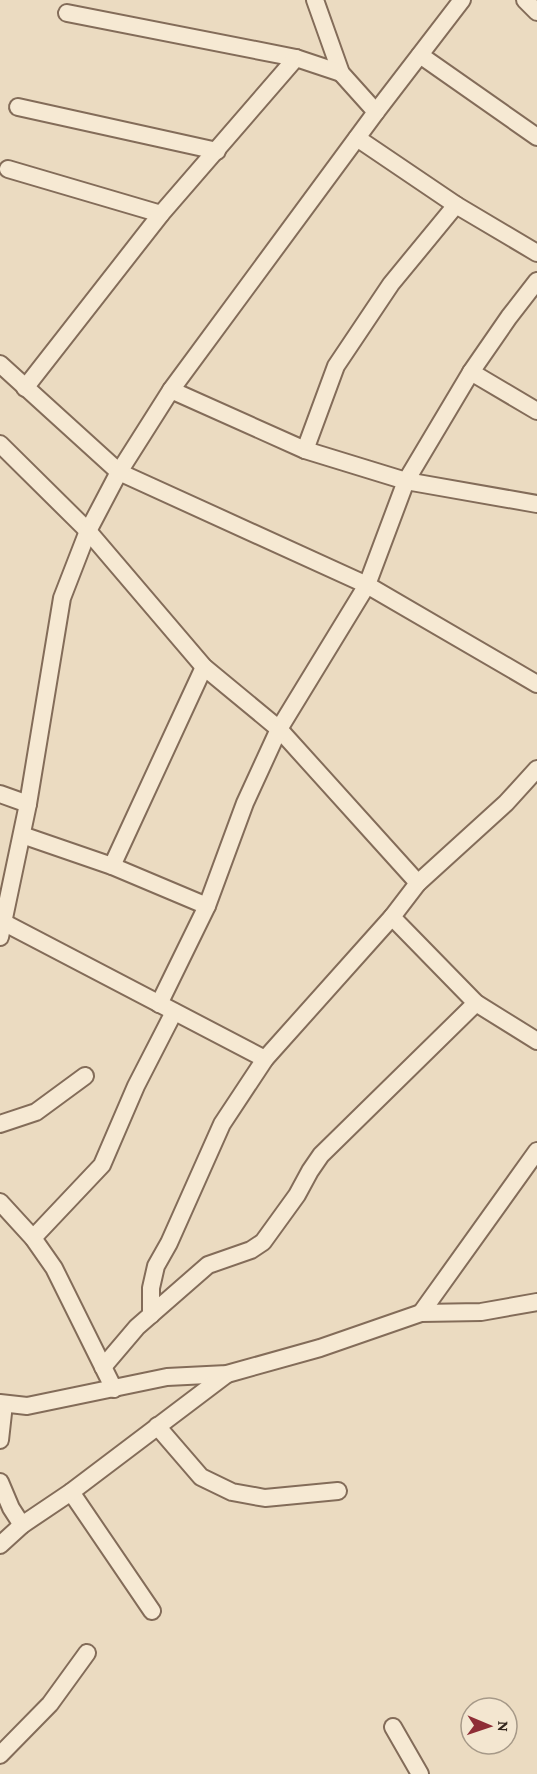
<svg xmlns="http://www.w3.org/2000/svg" width="537" height="1774" viewBox="0 0 537 1774" font-family="'Crimson Pro',serif">
  <rect width="100%" height="100%" fill="#ebdbc1"/>
  <g fill="none" stroke-linecap="round" stroke-linejoin="round">
    <defs>
      <g id="minor">
        <path d="M315 0 341 73 376 112"/>
        <path d="M525 0 537 12"/>
        <path d="M67 13 296 58 341 73"/>
        <path d="M420 55 537 137"/>
        <path d="M18 107 217 151"/>
        <path d="M357 138 456 205 537 253"/>
        <path d="M8 169 161 214"/>
        <path d="M0 364 119 472 367 585 537 684"/>
        <path d="M471 372 537 411"/>
        <path d="M25 388 161 214 296 58"/>
        <path d="M171 390 305 450 406 481 537 504"/>
        <path d="M0 444 88 531 204 667 279 729 418 883"/>
        <path d="M305 450 336 366 391 284 456 205"/>
        <path d="M0 794 28 804"/>
        <path d="M22 835 112 866 207 906"/>
        <path d="M112 866 204 667"/>
        <path d="M392 917 476 1003 537 1041"/>
        <path d="M3 922 265 1059"/>
        <path d="M0 937 28 804 62 598 88 531 119 472 171 390 376 112 462 0"/>
        <path d="M159 1004 207 906 245 803 279 729 367 585 406 481 471 372 509 317 537 281"/>
        <path d="M0 1124 36 1112 85 1076"/>
        <path d="M0 1202 33 1238 54 1268 114 1389"/>
        <path d="M33 1238 102 1165 136 1086 174 1012"/>
        <path d="M421 1313 537 1151"/>
        <path d="M151 1315V1288L156 1266 169 1243 222 1124 265 1059 392 917 418 883 506 803 537 769"/>
        <path d="M103 1367 137 1327 208 1265 251 1250 263 1242 297 1195 310 1171 321 1155 476 1003"/>
        <path d="M0 1403 27 1406 167 1377 227 1374 320 1348 421 1313 481 1312 537 1302"/>
        <path d="M157 1426 201 1477 232 1492 265 1498 338 1491"/>
        <path d="M0 1440 4 1404"/>
        <path d="M0 1482 11 1508 22 1525"/>
        <path d="M71 1492 152 1611"/>
        <path d="M0 1545 22 1525 71 1492 227 1374"/>
        <path d="M393 1727 420 1774"/>
        <path d="M0 1755 50 1704 87 1653"/>
      </g>
    </defs>
    <use href="#minor" stroke="#836c59" stroke-width="20"/>
    <use href="#minor" stroke="#f6e9d3" stroke-width="16"/>
  </g>
  <g transform="translate(489 1726) rotate(92)"><circle r="28" fill="#f3e6d0" stroke="#a69988" stroke-width="1.5"/>
  <path d="M0-4.5L10 22L0 15L-10 22Z" fill="#8e2d36"/>
  <text y="-9" font-size="16" font-weight="bold" text-anchor="middle" fill="#33261d">N</text>
  </g>
</svg>
